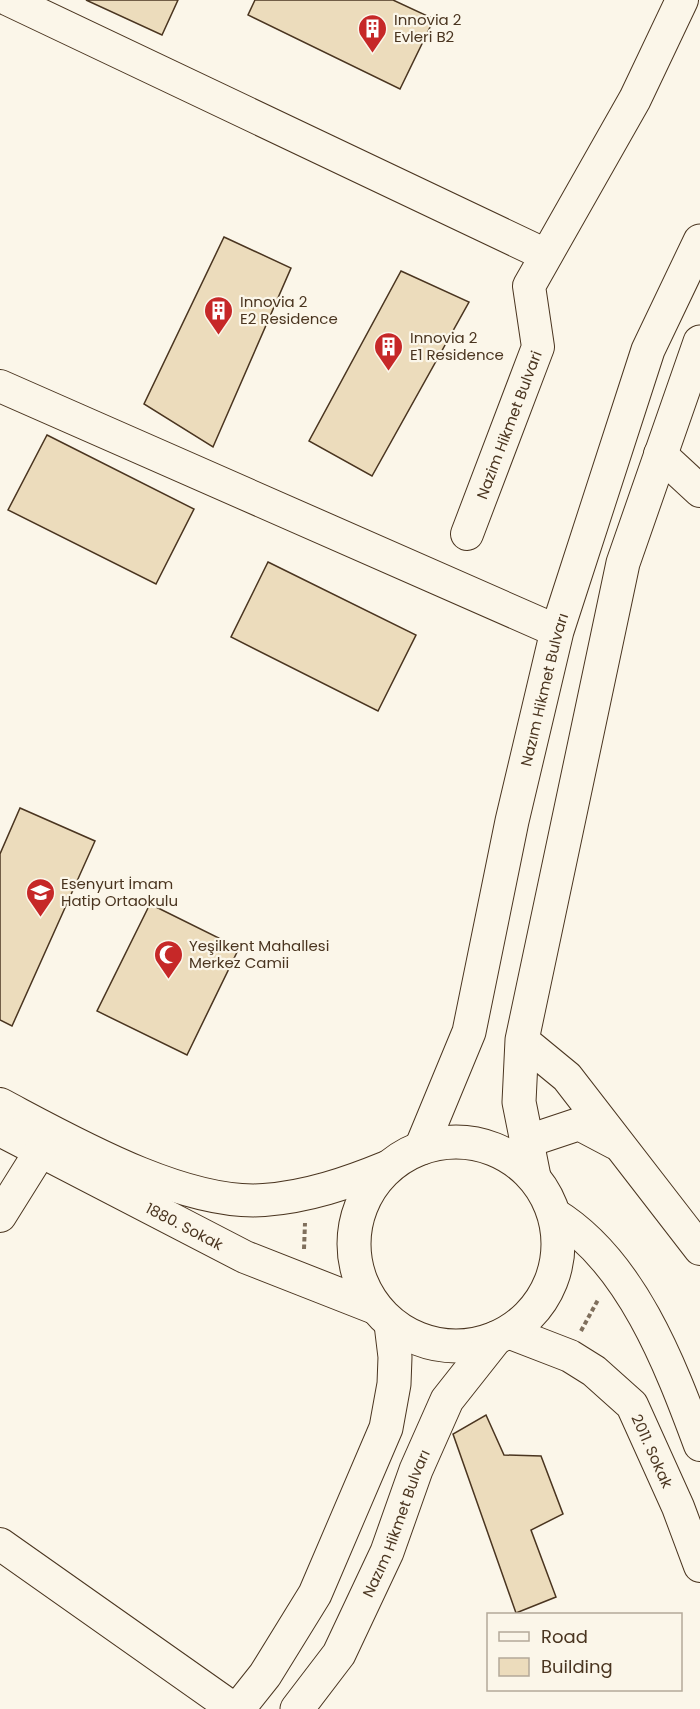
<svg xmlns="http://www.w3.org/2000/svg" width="700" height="1709" viewBox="0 0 700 1709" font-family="Poppins,sans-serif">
  <rect width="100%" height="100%" fill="#fbf6e9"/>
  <g fill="#ecdcbc" stroke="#4a3520" stroke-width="1.5">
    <path d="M86 0H178L162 35Z"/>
    <path d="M255 0H393L434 19 400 89 248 15Z"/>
    <path d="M224 237 291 268 213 447 144 404Z"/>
    <path d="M401 271 469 302 372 476 309 441Z"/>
    <path d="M47 435 194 509 156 584 8 510Z"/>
    <path d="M268 562 416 635 378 711 231 637Z"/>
    <path d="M20 808 95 841 12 1026 0 1020V854Z"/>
    <path d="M150 904 239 948 187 1055 97 1011Z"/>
    <path d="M486 1415 504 1455 541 1456 563 1514 531 1530 556 1597 516 1613 453 1434Z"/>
  </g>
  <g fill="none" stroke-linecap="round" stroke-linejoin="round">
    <defs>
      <g id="minor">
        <path d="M9 0 546 255"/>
        <path d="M0 386 557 631"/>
        <path d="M660 454 700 491"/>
        <path id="s1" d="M467 534 538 347 529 286 635 99 682 0"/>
        <path d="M522 1040 567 1077 700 1249"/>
        <path d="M0 1104C70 1141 183 1206 264 1200 307 1197 348 1183 387 1167"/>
        <path id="s2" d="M0 1130 245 1257 375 1308"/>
        <path d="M525 1142 579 1124 615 1143"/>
        <path d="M554 1214C631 1261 670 1364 700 1445"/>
        <path d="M0 1216 40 1152"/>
        <path id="s3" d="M508 1332 570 1356 594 1371 632 1405 678 1507 700 1566"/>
        <path d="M0 1544 234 1709"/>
      </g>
      <g id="major">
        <circle cx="456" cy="1244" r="102"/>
        <path id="s4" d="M421 1148 469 1032 512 821 557 631 648 350 700 241"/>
        <path d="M534 1177 519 1102 522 1040 623 563 700 342"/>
        <path d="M238 1709 265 1675 315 1594 386 1428 394 1384 395 1357 391 1324"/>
        <path id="s5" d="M297 1709 339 1654 387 1552 416 1470 447 1400 496 1338"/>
      </g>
    </defs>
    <use href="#minor" stroke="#4a3520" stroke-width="34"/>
    <use href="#major" stroke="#4a3520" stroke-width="35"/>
    <g stroke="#7f6f5c" stroke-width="4" stroke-dasharray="4.5 3" stroke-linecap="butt">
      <path d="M304 1249 305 1223"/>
      <path d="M581 1331 599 1298"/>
    </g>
    <use href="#minor" stroke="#fbf6e9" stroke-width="32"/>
    <use href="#major" stroke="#fbf6e9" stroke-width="33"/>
  </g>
  <defs>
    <symbol id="building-pin" viewBox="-11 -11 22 30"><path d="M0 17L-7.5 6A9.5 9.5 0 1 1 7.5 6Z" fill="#c62828" stroke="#fbf6e9"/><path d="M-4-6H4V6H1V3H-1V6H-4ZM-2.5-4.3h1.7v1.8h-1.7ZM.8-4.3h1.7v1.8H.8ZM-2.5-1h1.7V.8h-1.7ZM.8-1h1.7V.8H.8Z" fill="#fff"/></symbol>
    <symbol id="school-pin" viewBox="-11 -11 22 30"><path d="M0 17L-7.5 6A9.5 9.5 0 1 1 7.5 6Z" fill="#c62828" stroke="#fbf6e9"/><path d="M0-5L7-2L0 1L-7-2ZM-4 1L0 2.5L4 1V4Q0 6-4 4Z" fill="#fff"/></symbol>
    <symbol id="mosque-pin" viewBox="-11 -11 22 30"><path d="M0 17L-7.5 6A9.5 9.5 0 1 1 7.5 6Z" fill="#c62828" stroke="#fbf6e9"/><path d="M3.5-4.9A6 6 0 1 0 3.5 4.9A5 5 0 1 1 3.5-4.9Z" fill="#fff"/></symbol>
  </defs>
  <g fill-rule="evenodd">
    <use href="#building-pin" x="356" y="12" width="33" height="45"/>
    <use href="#building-pin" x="202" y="294" width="33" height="45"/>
    <use href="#building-pin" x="372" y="330" width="33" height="45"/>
    <use href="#school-pin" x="24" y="876" width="33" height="45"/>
    <use href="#mosque-pin" x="152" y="938" width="33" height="45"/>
  </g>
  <g text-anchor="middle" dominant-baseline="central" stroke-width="4.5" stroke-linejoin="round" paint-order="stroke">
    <g font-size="15" fill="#4a3520" stroke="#fbf6e9" text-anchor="start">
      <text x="394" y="19">Innovia 2<tspan x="394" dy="17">Evleri B2</tspan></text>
      <text x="240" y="301">Innovia 2<tspan x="240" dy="17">E2 Residence</tspan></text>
      <text x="410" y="337">Innovia 2<tspan x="410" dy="17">E1 Residence</tspan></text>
      <text x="61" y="883">Esenyurt İmam<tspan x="61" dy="17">Hatip Ortaokulu</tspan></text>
      <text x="189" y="945">Yeşilkent Mahallesi<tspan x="189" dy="17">Merkez Camii</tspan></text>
    </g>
    <g font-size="15" fill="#4a3520" stroke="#fbf6e9">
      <text stroke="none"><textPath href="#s1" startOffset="117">Nazim Hikmet Bulvari</textPath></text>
      <text stroke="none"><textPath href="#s4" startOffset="476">Nazım Hikmet Bulvarı</textPath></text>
      <text stroke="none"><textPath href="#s2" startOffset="208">1880. Sokak</textPath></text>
      <text stroke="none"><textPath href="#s3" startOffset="196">2011. Sokak</textPath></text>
      <text stroke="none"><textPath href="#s5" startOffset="212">Nazım Hikmet Bulvarı</textPath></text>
    </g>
  </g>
  <rect x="487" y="1613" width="195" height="78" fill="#fbf6e9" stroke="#b4a999" stroke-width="1.5"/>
  <rect x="499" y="1632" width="30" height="9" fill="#fbf6e9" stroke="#b4a999" stroke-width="1.5"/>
  <text x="541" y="1643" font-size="18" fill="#4a3520">Road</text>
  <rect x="499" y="1658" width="30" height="18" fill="#ecdcbc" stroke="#b4a999" stroke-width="1.5"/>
  <text x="541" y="1673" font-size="18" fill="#4a3520">Building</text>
</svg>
